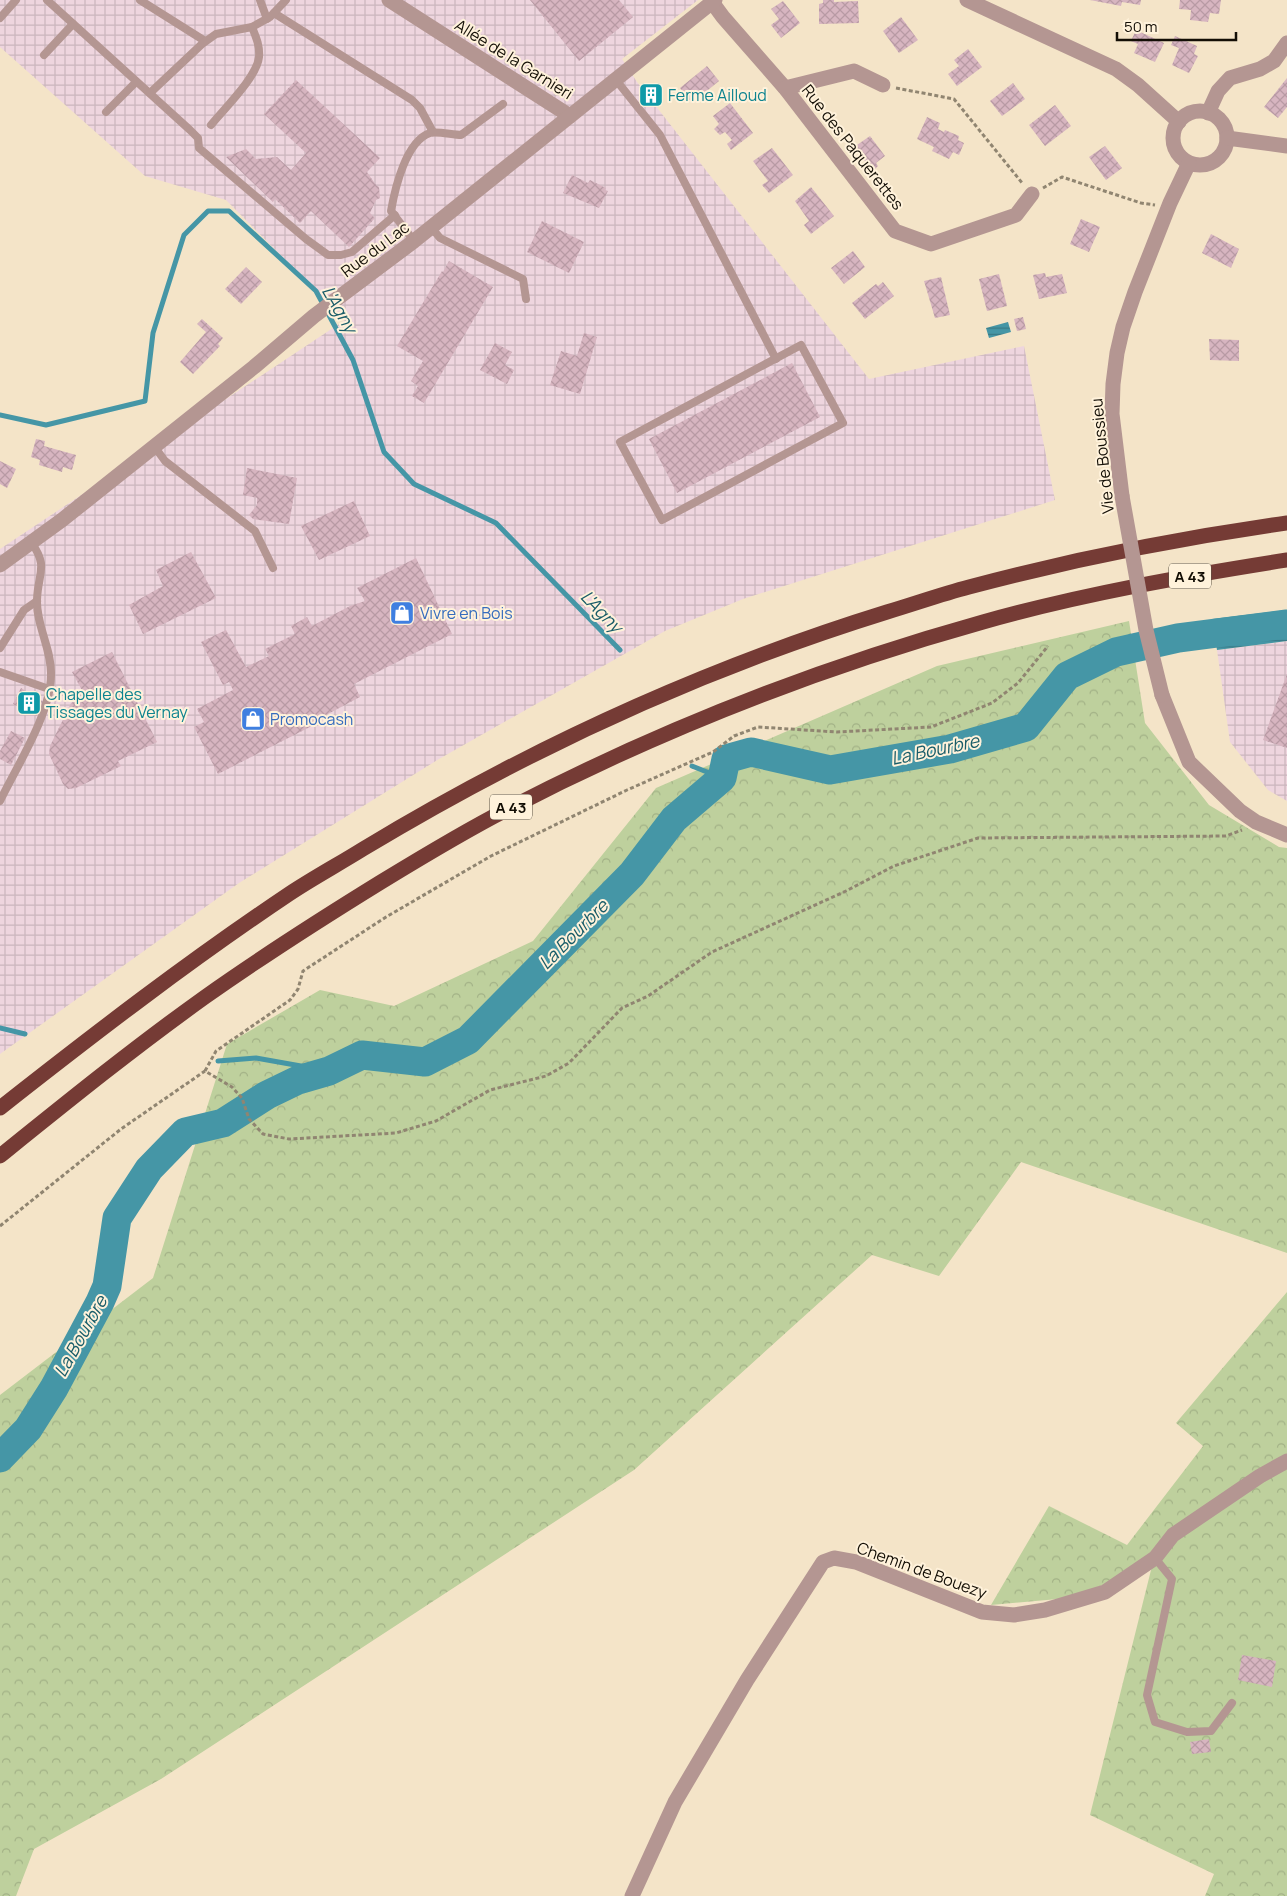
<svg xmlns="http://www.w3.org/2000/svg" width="1287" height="1896" viewBox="0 0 1287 1896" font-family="Manrope,sans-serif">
  <defs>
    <pattern id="industrial-grid" width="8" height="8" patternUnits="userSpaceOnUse" patternTransform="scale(1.25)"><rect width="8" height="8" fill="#eed5de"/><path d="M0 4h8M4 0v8" fill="none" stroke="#cbb6bd"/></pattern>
    <pattern id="forest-crowns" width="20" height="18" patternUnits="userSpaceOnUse" patternTransform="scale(1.25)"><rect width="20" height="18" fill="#bed09d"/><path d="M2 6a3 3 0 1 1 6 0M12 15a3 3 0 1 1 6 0" fill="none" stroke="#a2b186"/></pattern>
    <pattern id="water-rules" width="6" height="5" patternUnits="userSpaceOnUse" patternTransform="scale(1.25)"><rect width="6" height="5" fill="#4596a6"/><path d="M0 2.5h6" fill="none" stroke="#387985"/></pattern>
    <pattern id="building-cross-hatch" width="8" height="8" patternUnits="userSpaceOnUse" patternTransform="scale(1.25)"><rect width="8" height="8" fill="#d7b5c0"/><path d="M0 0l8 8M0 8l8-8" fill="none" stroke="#b89aa4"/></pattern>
  </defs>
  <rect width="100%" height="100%" fill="#f4e4c8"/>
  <g fill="url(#industrial-grid)">
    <path d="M0 0H698L622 59 637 82 869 379 1024 346 1055 500 743 599 665 631 439 759 239 883 0 1054V549L345 320 226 200 145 176 0 47Z"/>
    <path d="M1287 641V801L1268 790 1230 742 1217 650Z"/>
  </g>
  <g fill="url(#forest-crowns)">
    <path d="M1129 621 1145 723 1209 805 1279 847 1287 848V1253L1021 1162 939 1276 872 1255 634 1470 161 1779 34 1849 16 1896H0V1395L153 1278 227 1044 320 990 394 1006 533 941 656 788 937 666Z"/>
    <path d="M1287 1292V1896H1205L1214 1874 1090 1815 1152 1566 1069 1598 991 1605 1049 1506 1127 1545 1203 1446 1176 1423Z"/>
  </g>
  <g fill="url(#water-rules)">
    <path d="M1008 322 1011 332 989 338 986 328Z"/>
    <path d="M1287 610V641L1217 650 1212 619Z"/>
  </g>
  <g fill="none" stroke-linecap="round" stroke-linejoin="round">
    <g stroke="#4596a6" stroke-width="5">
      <path d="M0 415 46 425 145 401 153 333 184 235 208 211H229L316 291 353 360 384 452 414 484 496 523 620 650"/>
      <path d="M692 766 722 778"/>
      <path d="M0 1028 25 1034"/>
      <path d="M218 1061 256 1058 329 1071"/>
    </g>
    <path stroke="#4596a6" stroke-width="29" d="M0 1458 28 1429 54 1388 100 1302 107 1286 117 1218 149 1169 185 1132 223 1123 267 1095 298 1080 329 1071 362 1055 425 1062 468 1040 632 874 674 819 722 778 726 759 751 752 830 770 950 749 1026 727 1067 676 1116 652 1178 638 1287 624"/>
  </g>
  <g fill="url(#building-cross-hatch)">
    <path d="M530 0H619L633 17 579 61Z"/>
    <path d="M823 0H834V2L858 1 859 23 819 24V4L823 3Z"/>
    <path d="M1090 0H1141L1140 5 1122 2 1121 6Z"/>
    <path d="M1180 0H1221L1219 14 1210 13 1208 22 1190 20 1191 10 1179 9Z"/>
    <path d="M783 1 800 23 781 38 771 25 779 19 771 9Z"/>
    <path d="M901 17 918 40 899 53 883 31Z"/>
    <path d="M1136 30 1164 43 1155 62 1134 53 1138 44 1131 41Z"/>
    <path d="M1175 36 1197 46 1194 54 1198 56 1189 73 1172 65 1179 48 1171 45Z"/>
    <path d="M968 49 982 67 957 86 948 74 959 66 954 60Z"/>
    <path d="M707 66 719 81 692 103 680 88Z"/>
    <path d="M1287 78V107L1278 118 1264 107Z"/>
    <path d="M296 80 380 158 367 172 376 185 379 187 380 198 376 200 370 213 375 218 349 247 311 211 300 223 275 199 273 202 226 157 246 149 256 159 277 157 291 170 306 153 264 114Z"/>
    <path d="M1013 83 1025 99 1002 116 990 101Z"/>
    <path d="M652 88 658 96 651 101 645 93Z"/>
    <path d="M730 103 753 133 731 150 727 144 732 140 725 132 720 135 714 129 719 124 713 116Z"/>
    <path d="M1055 105 1071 126 1045 146 1029 125Z"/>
    <path d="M927 117 940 123 938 129 944 132 945 130 959 136 958 140 964 143 959 155 953 152 949 159 932 151 934 147 917 139Z"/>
    <path d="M870 136 885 156 876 163 878 166 874 170 872 167 870 168 854 147Z"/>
    <path d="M1105 146 1122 168 1106 180 1089 157Z"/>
    <path d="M772 148 793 175 769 193 762 185 768 181 753 161Z"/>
    <path d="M572 175 588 183 590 180 606 188 605 190 608 191 599 208 563 193Z"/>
    <path d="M811 187 834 216 811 234 804 225 809 221 795 201Z"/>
    <path d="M1081 219 1100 227 1089 252 1070 244Z"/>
    <path d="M542 221 584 242 569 273 527 252Z"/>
    <path d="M1211 234 1239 249 1231 268 1202 253Z"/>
    <path d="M853 251 865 267 844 284 831 268Z"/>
    <path d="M449 261 493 287 424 403 412 396 418 386 411 381 423 361 397 346 442 271 443 272Z"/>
    <path d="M246 267 262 282 241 304 225 289Z"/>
    <path d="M1045 273 1046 277 1062 274 1067 293 1039 299 1033 275Z"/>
    <path d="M999 274 1007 306 987 311 979 279Z"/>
    <path d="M941 277 950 315 935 318 924 281Z"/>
    <path d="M883 282 894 296 865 319 852 303 876 284 878 286Z"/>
    <path d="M1023 317 1026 329 1017 331 1014 319Z"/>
    <path d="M202 319 223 338 218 344 220 346 193 374 180 362 206 332 197 324Z"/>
    <path d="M584 333 597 337 580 394 550 385 561 351 577 356Z"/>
    <path d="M1209 339 1239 340V361L1210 360Z"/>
    <path d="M495 343 512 352 505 365 514 370 507 384 480 370Z"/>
    <path d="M792 363 820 417 677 493 649 439Z"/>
    <path d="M36 439 45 441 44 446 76 455 72 470 63 467 62 472 39 465 40 460 31 457Z"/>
    <path d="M0 461 16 469 7 488 0 484Z"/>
    <path d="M247 468 297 478 289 524 253 519 249 515 257 505V498L243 495Z"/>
    <path d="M354 501 370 536 319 560 301 526Z"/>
    <path d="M191 552 216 598 143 634 129 605 163 586 156 570Z"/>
    <path d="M416 558 452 634 354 684 360 697 311 723 312 726 218 774 194 727 204 722 197 709 233 690 229 682 223 685 201 642 226 630 246 667 269 656 265 649 295 634 291 626 307 617 312 626 350 606 365 601 357 588Z"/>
    <path d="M112 652 157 742 118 761 121 766 76 788 68 789 63 784 49 754 50 746 71 703 85 696 72 672Z"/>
    <path d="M1287 674V748L1263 740Z"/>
    <path d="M21 688 44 702 37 716 13 704Z"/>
    <path d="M11 731 25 738 11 765 0 759V751Z"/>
    <path d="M1242 1655 1276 1661 1272 1687 1238 1680Z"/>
    <path d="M1209 1739 1211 1752 1192 1754 1190 1742Z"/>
  </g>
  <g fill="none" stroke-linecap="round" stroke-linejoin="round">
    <g stroke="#908571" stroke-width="3" stroke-dasharray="4 2.5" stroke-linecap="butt">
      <path d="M896 88 954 99 1023 184"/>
      <path d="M1043 188 1062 177 1141 203 1155 205"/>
      <path d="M205 1071 216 1051 290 1000 298 989 303 971 386 917 491 856 627 790 713 752 734 736 758 727 837 732 931 727 992 703 1018 683 1048 646"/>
      <path d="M0 1226 121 1129 205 1071 232 1087 242 1098 249 1119 263 1134 289 1139 396 1133 436 1121 490 1090 546 1076 569 1063 622 1008 648 996 712 952 846 891 894 866 978 838 1226 836 1242 830"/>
    </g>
    <g stroke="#b49692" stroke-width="8">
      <path d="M47 0 190 130 198 138 199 148 306 239 328 255H341L352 252 395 215"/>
      <path d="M140 0 205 41"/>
      <path d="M260 0 267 19"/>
      <path d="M274 13 412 100 420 108 433 132"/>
      <path d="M0 18 16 0"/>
      <path d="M44 55 73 24"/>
      <path d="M616 80 660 135 776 359"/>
      <path d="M150 93 202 44 216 34 252 27 270 17 286 0"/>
      <path d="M106 112 136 82"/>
      <path d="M211 125C224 109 257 77 259 57 260 46 256 37 252 27"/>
      <path d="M431 227 440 238 523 279 526 299"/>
      <path d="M414 241 391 211C395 188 406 141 430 133 437 131 453 135 461 135L503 104"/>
      <path d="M801 345 843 423 662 520 620 442Z"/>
      <path d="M154 446 165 461 255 531 273 568"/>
      <path d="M0 648 24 610 37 601"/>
      <path d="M0 672 49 689"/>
      <path d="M0 801C17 766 51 713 51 675 52 650 36 625 37 600 38 572 49 567 31 542"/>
      <path d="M1155 1558 1172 1579 1147 1695 1155 1722 1187 1732 1211 1731 1232 1703"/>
    </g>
    <g stroke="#b49692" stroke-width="15">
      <path d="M389 0 570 116"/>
      <path d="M712 2 723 17 785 88 895 231 931 244 1016 215 1032 194"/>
      <path d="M785 88 854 71 883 85"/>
      <path d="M1208 113 1218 91 1230 78 1260 69 1274 61 1287 43"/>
      <path d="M632 1896 675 1802 747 1680 823 1562 834 1558 856 1562 982 1612 1014 1615 1045 1610 1105 1592 1155 1558 1173 1535 1260 1476 1287 1461"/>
    </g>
    <g stroke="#b49692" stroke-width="15">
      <path d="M967 0 1116 69 1138 85 1179 122"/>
      <circle cx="1200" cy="138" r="27"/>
      <path d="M1227 138 1287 146"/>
      <path d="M1122 496 1112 414 1113 384 1117 353 1123 327 1135 292 1170 203 1189 163"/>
      <path d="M0 565 62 520 254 367 314 316 414 241 715 0"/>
      <path d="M1162 695 1189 762 1240 811 1256 822 1287 835"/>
    </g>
    <g stroke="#753b35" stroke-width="15">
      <path d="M0 1108C94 1034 189 961 289 894 313 878 339 864 363 849 527 750 703 669 887 612 914 604 942 594 969 587 1074 559 1180 538 1287 523"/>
      <path d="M0 1156C67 1102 135 1047 205 997 263 956 321 919 381 882 422 857 463 832 506 810 658 731 818 668 983 622 1082 594 1185 576 1287 560"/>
    </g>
    <path stroke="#b49692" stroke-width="15" d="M1122 496 1146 630 1162 695"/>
  </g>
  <defs>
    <symbol id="building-square" viewBox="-11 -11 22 22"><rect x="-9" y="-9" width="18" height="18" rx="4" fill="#0f9aa8" stroke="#fff2db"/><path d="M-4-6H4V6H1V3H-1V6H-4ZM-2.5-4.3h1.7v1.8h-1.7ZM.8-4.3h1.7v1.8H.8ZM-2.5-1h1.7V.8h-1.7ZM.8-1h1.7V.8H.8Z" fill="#fff"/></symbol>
    <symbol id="shop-square" viewBox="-11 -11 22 22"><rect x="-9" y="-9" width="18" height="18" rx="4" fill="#3f7fe0" stroke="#fff2db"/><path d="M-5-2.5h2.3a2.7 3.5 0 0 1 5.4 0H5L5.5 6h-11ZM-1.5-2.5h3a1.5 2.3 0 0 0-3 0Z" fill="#fff"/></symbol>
  </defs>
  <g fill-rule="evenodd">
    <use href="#building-square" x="637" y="81" width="28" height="28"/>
    <use href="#shop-square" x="388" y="599" width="28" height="28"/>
    <use href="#building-square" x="15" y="689" width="28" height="28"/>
    <use href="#shop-square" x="239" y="705" width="28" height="28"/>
  </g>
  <g text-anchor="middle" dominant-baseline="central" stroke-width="4" stroke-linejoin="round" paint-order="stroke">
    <g fill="#fff2db" stroke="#5a5245" stroke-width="1">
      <rect x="1169" y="563.5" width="42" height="25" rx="4"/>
      <rect x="490" y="794.5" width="42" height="25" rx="4"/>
    </g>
    <g font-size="15" font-weight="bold" fill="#130e05">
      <text x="1190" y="576">A 43</text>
      <text x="511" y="807">A 43</text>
    </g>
    <g font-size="16" fill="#130e05" stroke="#fff2db">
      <text transform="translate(514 59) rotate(32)">Allée de la Garnieri</text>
      <text transform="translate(853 147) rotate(52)">Rue des Paquerettes</text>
      <text transform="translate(375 249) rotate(-37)">Rue du Lac</text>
      <text transform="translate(1102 456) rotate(-96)">Vie de Boussieu</text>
      <text transform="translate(922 1570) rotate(20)">Chemin de Bouezy</text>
    </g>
    <g font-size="16" fill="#0d838f" stroke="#fff2db" text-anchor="start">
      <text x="668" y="95">Ferme Ailloud</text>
      <text x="46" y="694">Chapelle des<tspan x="46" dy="18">Tissages du Vernay</tspan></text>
    </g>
    <g font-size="16" fill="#366cbe" stroke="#fff2db" text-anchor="start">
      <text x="420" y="613">Vivre en Bois</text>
      <text x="270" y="719">Promocash</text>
    </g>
    <g font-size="18" font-style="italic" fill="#195c68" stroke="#fff2db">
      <text transform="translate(340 309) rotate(60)">L'Agny</text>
      <text transform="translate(602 611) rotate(46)">L'Agny</text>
      <text transform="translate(935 749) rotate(-12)">La Bourbre</text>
      <text transform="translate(573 934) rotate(-45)">La Bourbre</text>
      <text transform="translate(80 1336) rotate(-61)">La Bourbre</text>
    </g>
  </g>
  <path d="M1117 32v8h119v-8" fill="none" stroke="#130e05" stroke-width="2.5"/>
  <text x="1124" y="32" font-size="15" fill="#130e05" stroke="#fff2db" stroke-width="4" paint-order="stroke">50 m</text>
</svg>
